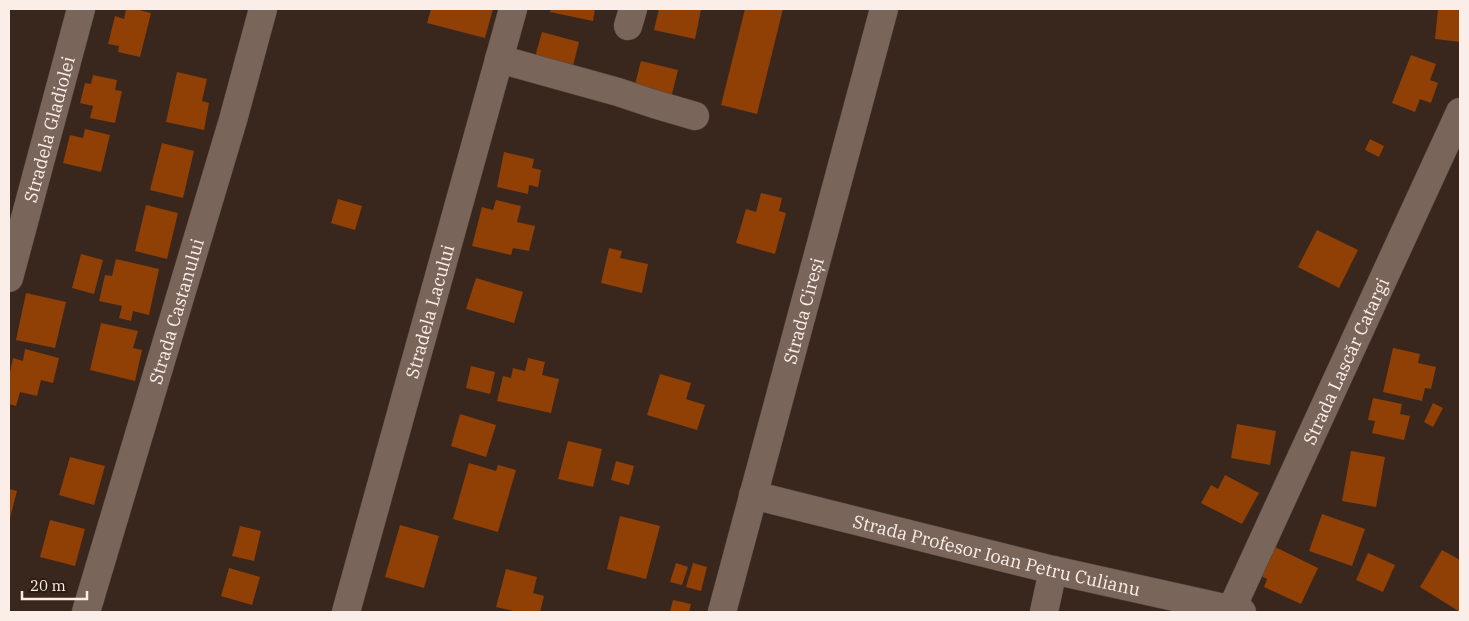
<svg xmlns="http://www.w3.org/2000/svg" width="1469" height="621" viewBox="0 0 1469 621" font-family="'IBM Plex Serif',serif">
  <rect width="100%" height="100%" fill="#39271e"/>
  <g fill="#903f05">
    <path d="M126 9H135L151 13 140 57 118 52 119 46 108 44 115 16 124 19Z"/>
    <path d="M431 9H493L485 38 427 23Z"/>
    <path d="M551 9H595L593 21 550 12Z"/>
    <path d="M659 9 701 10 695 39 654 30Z"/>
    <path d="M745 9H783L757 114 721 105Z"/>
    <path d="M1438 9H1460V42L1435 39Z"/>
    <path d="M542 32 579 42 571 74 533 64Z"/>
    <path d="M1411 55 1436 64 1430 80 1438 83 1431 103 1420 99 1415 112 1392 103Z"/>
    <path d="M641 61 678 70 670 102 633 92Z"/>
    <path d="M177 72 207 79 202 101 209 103 204 130 166 122Z"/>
    <path d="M93 75 117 80 115 90 122 91 115 123 90 118 93 106 80 103 85 83 91 84Z"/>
    <path d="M85 129 110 135 101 172 63 163 70 135 83 138Z"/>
    <path d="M1370 139 1384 146 1379 157 1365 150Z"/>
    <path d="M162 143 194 151 183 198 150 190Z"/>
    <path d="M504 152 534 159 532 168 541 170 538 187 529 185 528 194 497 187Z"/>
    <path d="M761 193 782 198 779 211 786 213 775 254 736 243 746 209 756 212Z"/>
    <path d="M338 199 362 206 355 230 331 223Z"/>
    <path d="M496 200 521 206 517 222 535 226 529 251 513 248 511 255 472 246 482 207 493 210Z"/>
    <path d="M146 205 178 213 167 259 135 251Z"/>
    <path d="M1317 230 1358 250 1339 288 1298 267Z"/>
    <path d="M609 248 622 251 620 258 648 264 642 293 601 283Z"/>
    <path d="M81 254 103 260 94 294 72 288Z"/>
    <path d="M116 259 159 269 149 315 133 311 131 321 119 318 122 306 99 301 105 275 112 276Z"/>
    <path d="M476 278 523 292 514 323 466 309Z"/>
    <path d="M26 293 66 302 55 348 16 340Z"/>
    <path d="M101 323 138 331 133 348 142 350 135 381 90 370Z"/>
    <path d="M1393 348 1420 354 1418 363 1436 367 1431 389 1425 388 1422 401 1383 392Z"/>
    <path d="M25 349 59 358 53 383 41 380 37 396 20 392 16 406 9 404V377L13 358 23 361Z"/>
    <path d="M528 358 545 362 542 375 559 379 551 413 497 401 503 376 511 378 513 368 525 371Z"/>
    <path d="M471 366 495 372 490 394 466 388Z"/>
    <path d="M660 374 691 383 686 399 705 405 697 430 647 415Z"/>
    <path d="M1373 398 1402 404 1400 414 1410 416 1404 440 1372 433 1375 421 1368 420Z"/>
    <path d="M1433 403 1443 408 1433 427 1424 422Z"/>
    <path d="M460 414 496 425 486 457 451 446Z"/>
    <path d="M1237 424 1276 431 1270 465 1231 458Z"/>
    <path d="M568 441 602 449 593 487 558 479Z"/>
    <path d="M1351 451 1385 457 1376 507 1342 501Z"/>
    <path d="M70 457 105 466 94 505 59 495Z"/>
    <path d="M616 461 634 466 629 485 611 480Z"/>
    <path d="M469 463 496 471 498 465 516 470 498 532 453 519Z"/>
    <path d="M1225 475 1259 493 1242 524 1201 503 1211 485 1218 489Z"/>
    <path d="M9 489 17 491 9 522Z"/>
    <path d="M1322 514 1365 529 1352 566 1309 551Z"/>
    <path d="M620 516 660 526 646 579 607 569Z"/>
    <path d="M50 520 85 529 75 566 40 557Z"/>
    <path d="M400 525 439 536 424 588 385 577Z"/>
    <path d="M240 526 261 531 254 561 232 556Z"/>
    <path d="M1273 546 1318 568 1301 604 1264 587 1267 579 1259 575Z"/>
    <path d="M1442 550 1460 560V612L1420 587Z"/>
    <path d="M1368 553 1395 565 1383 592 1356 580Z"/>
    <path d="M676 563 688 567 682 585 670 582Z"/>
    <path d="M693 563 707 567 701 591 686 587Z"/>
    <path d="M229 568 260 577 252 605 221 596Z"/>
    <path d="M506 569 537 577 533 593 544 596 540 612H517L496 607Z"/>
    <path d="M673 600 691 604 689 612H670Z"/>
  </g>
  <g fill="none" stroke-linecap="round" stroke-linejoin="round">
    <defs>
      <g id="minor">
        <path d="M628 26 633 9"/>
        <path d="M499 59 618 92 654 104 695 116"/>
        <path id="s1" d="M9 278 81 9"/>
        <path id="s2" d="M753 495 1053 570 1242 612"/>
        <path id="s3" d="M1231 610 1460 112"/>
        <path id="s4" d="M86 612 233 120 263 9"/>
        <path id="s5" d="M346 612 513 9"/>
        <path id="s6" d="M722 612 884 9"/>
        <path d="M1044 612 1053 570"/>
      </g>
    </defs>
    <use href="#minor" stroke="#55453d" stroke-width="29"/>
    <use href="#minor" stroke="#7a655a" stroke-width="28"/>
  </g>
  <g text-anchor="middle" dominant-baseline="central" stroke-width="4" stroke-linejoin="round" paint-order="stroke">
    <g font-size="18" fill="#fbeee8" stroke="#2f1d14">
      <text stroke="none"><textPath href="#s1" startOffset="154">Stradela Gladiolei</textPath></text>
      <text stroke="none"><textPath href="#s5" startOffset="312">Stradela Lacului</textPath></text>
      <text stroke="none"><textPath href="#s6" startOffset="312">Strada Cireși</textPath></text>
      <text stroke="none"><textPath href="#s4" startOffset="314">Strada Castanului</textPath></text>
      <text stroke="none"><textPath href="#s3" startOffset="274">Strada Lascăr Catargi</textPath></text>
      <text stroke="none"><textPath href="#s2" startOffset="251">Strada Profesor Ioan Petru Culianu</textPath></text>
    </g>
  </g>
  <rect width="1469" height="621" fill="none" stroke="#fbeee8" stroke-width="20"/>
  <path d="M22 591v8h65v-8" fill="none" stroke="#fbeee8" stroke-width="2.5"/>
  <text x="30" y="591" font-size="15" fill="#fbeee8" stroke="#2f1d14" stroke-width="4" paint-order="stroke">20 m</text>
</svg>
